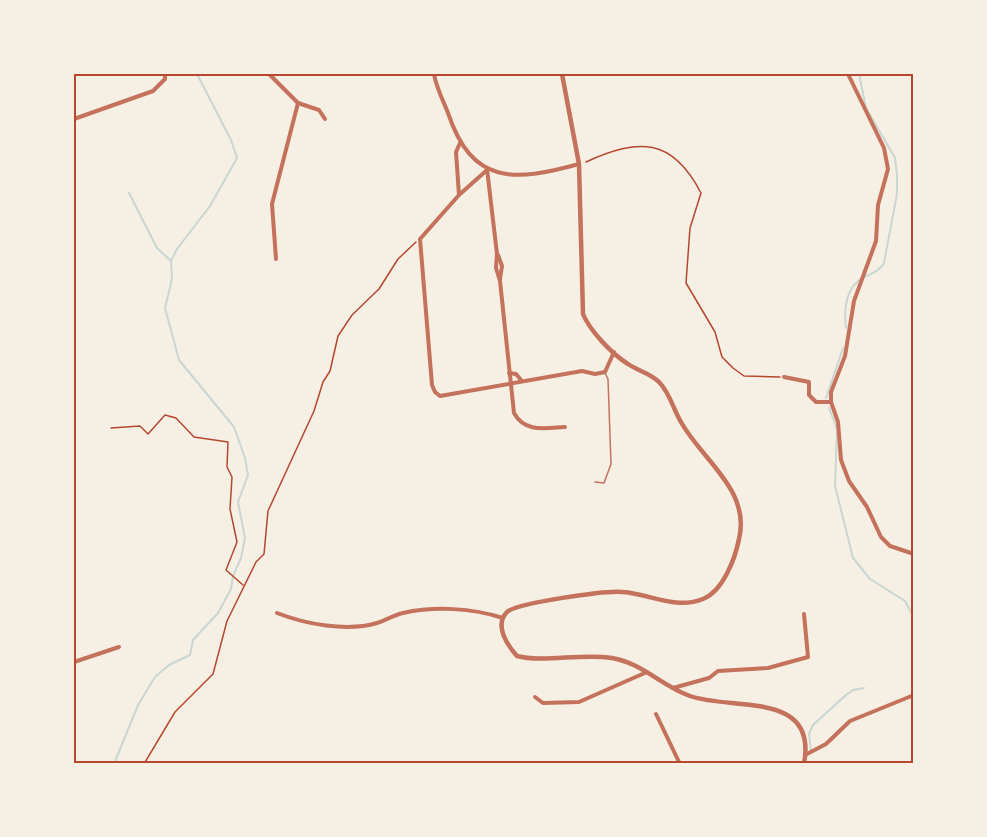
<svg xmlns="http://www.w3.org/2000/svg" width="987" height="837" viewBox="0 0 987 837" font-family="Helvetica,sans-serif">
  <rect width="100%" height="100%" fill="#f6efe4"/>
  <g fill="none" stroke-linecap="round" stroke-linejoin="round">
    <g stroke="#c9d6d2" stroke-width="2">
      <path d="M129 193 157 248 171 261"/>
      <path d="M846 328C844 313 845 293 857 282 866 274 878 274 884 263L897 194V175L895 158 866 108 859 74"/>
      <path d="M826 398 843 348"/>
      <path d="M829 408 837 429 835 486 853 558 870 579 905 601 914 618"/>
      <path d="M811 751 809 734 813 725 846 695 853 690 864 688"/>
      <path d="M114 764 138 705 155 677 169 665 190 655 193 640 218 613 231 589 233 576 241 558 245 538 238 502 248 475 245 458 234 427 179 360 165 308 172 279 171 261 177 249 210 206 237 158 231 140 197 74"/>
    </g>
    <g stroke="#b5482f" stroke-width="1.5">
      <path d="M586 162C639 138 672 137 701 193L690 228 686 283 715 332 722 357 733 368 744 376 780 377"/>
      <path d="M111 428 140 426 148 434 165 415 176 418 194 437 228 442 227 467 232 477 230 509 237 542 226 570 243 585"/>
      <path d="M144 764 175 712 213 674 227 621 256 562 264 554 268 511 314 411 323 382 330 371 338 336 352 315 379 289 398 259 416 242"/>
    </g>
    <path stroke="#c5725c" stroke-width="1.5" d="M595 482 604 483 611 464 608 379 605 373"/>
    <g stroke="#c5725c" stroke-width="4">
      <path d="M269 74 298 103 319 110 325 119"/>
      <path d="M434 74C436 87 443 100 448 113 472 185 514 182 579 164"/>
      <path d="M848 74 884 148 888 169 878 205 876 241 854 301 845 356 831 392V402L838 422 841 460 849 481 867 507 881 537 890 546 914 554"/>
      <path d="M74 119 153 91 165 79V74"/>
      <path d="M460 143 456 152 459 195 420 239 432 385 435 392 440 396 582 371 595 374 605 372 614 352"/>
      <path d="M487 169 497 254 496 268 500 281 514 413C525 433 545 428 565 427"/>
      <path d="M459 195 487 170"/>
      <path d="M498 255 502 266 500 279"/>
      <path d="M276 259 272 204 298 103"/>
      <path d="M509 373 516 374 521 380"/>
      <path d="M784 377 809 382V395L816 402H831"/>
      <path d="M277 613C305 624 347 632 377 623 386 620 394 615 403 613 435 606 472 608 503 618"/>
      <path d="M74 662 119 647"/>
      <path d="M673 688 709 678 718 671 768 668 808 657 804 614"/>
      <path d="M535 697 543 703 579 702 647 672"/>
      <path d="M656 714 680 764"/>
      <path d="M805 755 826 744 850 721 914 695"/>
    </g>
    <path stroke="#c5725c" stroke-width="4.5" d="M562 74 579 164 583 314C590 331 612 354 628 364 638 371 650 373 659 382 670 393 673 409 681 422 702 460 751 490 739 539 735 559 723 591 703 599 676 610 650 594 623 592 607 590 516 603 507 612 494 625 507 645 517 656 543 663 581 653 612 658 642 663 662 686 690 696 732 711 818 690 804 764"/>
  </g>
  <rect width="987" height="837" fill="none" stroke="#f6efe4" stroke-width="150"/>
  <rect x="75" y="75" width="837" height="687" fill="none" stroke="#b5482f" stroke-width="2"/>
</svg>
